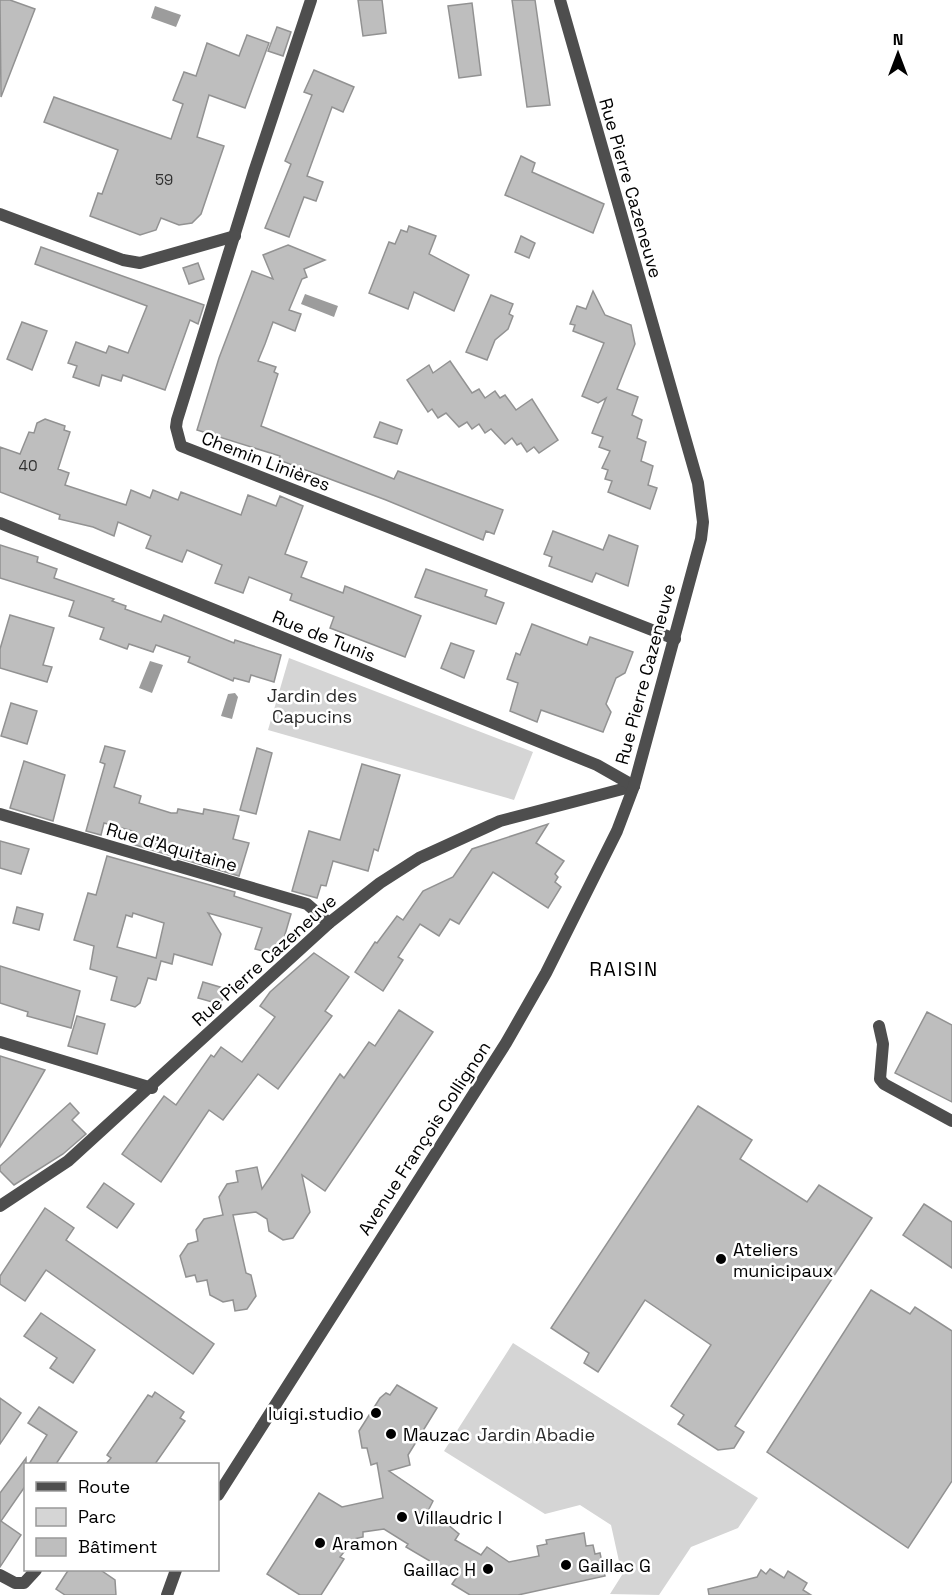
<svg xmlns="http://www.w3.org/2000/svg" width="952" height="1595" viewBox="0 0 952 1595" font-family="'Space Grotesk',sans-serif">
  <rect width="100%" height="100%" fill="#fff"/>
  <g fill="#d5d5d5">
    <path d="M289 658 533 752 514 800 268 730Z"/>
    <path d="M513 1343 758 1498 738 1528 691 1547 659 1595 610 1594 622 1575 611 1525 580 1505 545 1514 444 1451Z"/>
  </g>
  <g fill="#9c9c9c">
    <path d="M155 6 181 15 176 27 151 18Z"/>
    <path d="M305 294 338 306 334 317 301 304Z"/>
    <path d="M150 661 163 665 152 693 139 688Z"/>
    <path d="M235 693 238 697 232 719 221 716 228 694Z"/>
  </g>
  <g fill="#bebebe" stroke="#929292" stroke-width="1.5" fill-rule="evenodd">
    <path d="M0 0H10L35 9 1 97Z"/>
    <path d="M358 0H382L386 33 363 36Z"/>
    <path d="M512 0H535L550 105 527 107Z"/>
    <path d="M472 3 481 75 459 78 448 6Z"/>
    <path d="M277 27 291 32 283 56 268 51Z"/>
    <path d="M247 35 269 43 245 108 209 95 197 137 224 146 201 214 192 223 179 225 161 218 156 230 140 235 90 216 98 193 102 194 118 150 44 122 54 97 171 139 183 104 173 100 184 72 196 76 207 43 239 56Z"/>
    <path d="M314 70 354 87 343 112 332 107 307 176 323 182 316 201 304 197 289 237 265 228 291 164 285 161 312 95 304 92Z"/>
    <path d="M521 156 535 163 532 172 604 204 593 233 505 195Z"/>
    <path d="M409 226 436 236 429 254 469 275 454 311 414 292 408 309 369 293 389 242 395 244 401 230 407 232Z"/>
    <path d="M521 236 535 243 529 258 515 252Z"/>
    <path d="M288 245 325 260 304 269 307 277 302 279 289 310 301 314 295 331 273 322 265 344 258 361 276 367 274 372 278 374 261 426 394 479 398 471 503 510 494 534 486 531 483 540 386 500 279 460 280 456 197 430 219 358 252 271 273 279 263 255Z"/>
    <path d="M41 247 204 305 198 324 190 320 165 390 123 375 121 381 102 375 99 386 73 377 77 366 68 363 76 342 106 353 109 346 128 353 147 306 35 264Z"/>
    <path d="M198 263 204 279 189 284 183 268Z"/>
    <path d="M593 291 605 315 631 325 635 344 617 389 638 397 632 415 642 420 637 438 646 442 641 461 653 466 648 485 657 488 650 509 608 492 612 481 605 479 608 470 602 468 610 451 599 447 603 437 592 433 606 398 598 403 582 396 604 343 573 331 575 325 570 324 577 306 586 309Z"/>
    <path d="M491 295 513 304 509 314 513 316 508 329 495 340 487 360 466 352Z"/>
    <path d="M22 322 47 331 32 370 7 359Z"/>
    <path d="M450 361 472 393 479 389 485 398 495 391 500 398 505 395 516 410 532 399 558 440 539 453 534 447 527 452 521 443 517 445 512 438 505 444 491 429 485 433 479 424 472 429 467 422 459 427 446 413 438 418 432 409 428 412 407 380 429 365 433 373Z"/>
    <path d="M45 419 65 426 64 430 70 432 58 469 69 473 65 485 126 505 131 490 150 498 153 490 178 500 181 492 241 515 248 495 276 506 280 496 303 506 285 554 307 562 301 577 343 593 345 586 421 616 405 657 330 628 334 617 290 600 292 594 249 577 243 593 215 583 222 565 187 550 182 562 146 548 151 536 118 522 114 536 93 527 59 519 60 515 0 492V447L20 454 29 432 34 433 37 423Z"/>
    <path d="M380 422 402 430 397 444 374 437Z"/>
    <path d="M553 531 603 550 609 535 638 546 628 586 596 573 592 582 549 566 552 557 544 554Z"/>
    <path d="M0 545 38 557 37 562 57 569 54 578 114 599 112 601 126 606 125 609 161 622 164 615 234 643 235 640 281 655 274 682 251 675 249 682 234 678 233 681 188 662 190 657 156 645 153 652 129 644 127 649 100 639 104 628 69 616 74 601 0 578Z"/>
    <path d="M426 569 487 590 485 596 504 603 496 624 415 597Z"/>
    <path d="M10 615 54 628 43 665 52 667 47 682 0 668V649Z"/>
    <path d="M532 624 587 645 590 637 633 652 625 673 616 678 606 704 611 712 603 732 541 710 537 722 510 711 518 683 507 679 516 653 520 655Z"/>
    <path d="M451 643 474 651 464 678 441 668Z"/>
    <path d="M11 703 37 711 27 744 1 736Z"/>
    <path d="M105 746 125 751 114 787 141 796 139 803 171 813H177L178 809 203 814 204 809 239 816 233 839 249 843 239 876 132 844 136 832 104 823 101 835 86 831 105 764 100 762Z"/>
    <path d="M257 748 272 753 256 814 240 810Z"/>
    <path d="M24 761 65 775 53 821 10 808Z"/>
    <path d="M362 764 400 775 378 851 374 849 368 871 333 861 326 886 321 885 317 898 292 891 309 831 340 840Z"/>
    <path d="M548 824 536 843 564 861 555 874 558 877 555 882 561 887 548 908 493 872 459 924 450 919 439 936 420 924 398 957 403 960 383 991 355 972 375 942 377 943 397 916 403 920 423 891 453 877 472 849Z"/>
    <path d="M0 841 29 849 21 874 0 868Z"/>
    <path d="M107 856 235 892 234 896 291 914 279 955 255 949 262 928 208 913 221 934 212 965 174 954 172 964 161 961 156 980 148 978 140 1003 135 1007 111 1000 117 977 90 969 94 946 74 940 88 893 96 895ZM133 913 164 923 156 958 117 947 126 915 132 917Z"/>
    <path d="M17 907 43 914 39 930 13 923Z"/>
    <path d="M314 953 349 977 325 1011 332 1016 278 1089 258 1074 223 1120 209 1110 161 1182 122 1154 164 1096 176 1105 211 1055 214 1057 221 1047 242 1062 275 1017 260 1006 270 992Z"/>
    <path d="M0 966 80 991 71 1028 27 1016 28 1012 0 1003Z"/>
    <path d="M203 982 230 990 219 1004 198 998Z"/>
    <path d="M399 1010 433 1032 325 1191 302 1175 310 1212 293 1238 283 1240 269 1231 267 1219 256 1212 233 1215 246 1273 251 1275 256 1296 247 1309 235 1311 233 1300 223 1302 210 1295 207 1280 197 1282 195 1275 186 1277 180 1256 188 1244 198 1241 196 1230 204 1219 223 1215 219 1197 227 1184 238 1182 236 1171 257 1167 262 1189 340 1074 344 1078 369 1042 375 1046Z"/>
    <path d="M927 1012 952 1025V1102L895 1073Z"/>
    <path d="M77 1016 105 1024 97 1054 68 1046Z"/>
    <path d="M0 1056 45 1070 0 1147Z"/>
    <path d="M70 1103 79 1113 72 1120 86 1134 63 1154 14 1185 0 1171V1166Z"/>
    <path d="M698 1106 752 1140 740 1159 807 1202 819 1185 872 1218 735 1426 744 1432 734 1448 718 1450 678 1424 684 1415 671 1406 711 1345 645 1300 598 1372 584 1363 589 1353 551 1328Z"/>
    <path d="M104 1183 134 1204 117 1228 87 1207Z"/>
    <path d="M924 1204 952 1222V1268L903 1235Z"/>
    <path d="M45 1208 74 1228 66 1240 214 1344 193 1374 46 1270 25 1301 0 1284V1276Z"/>
    <path d="M871 1290 910 1314 915 1307 952 1331V1481L908 1548 767 1452Z"/>
    <path d="M41 1313 95 1350 73 1383 50 1368 57 1358 24 1336Z"/>
    <path d="M397 1385 437 1408 408 1455 410 1465 389 1471 433 1501 429 1509 459 1534 455 1540 481 1555 487 1547 509 1562 539 1556 537 1546 547 1544 546 1540 584 1533 586 1546 593 1545 595 1554 600 1553 605 1576 518 1595H470L452 1584 457 1577 406 1547 408 1544 384 1529 363 1532V1537L354 1539 340 1557 344 1559 321 1595H300L267 1574 319 1493 342 1507 383 1498 377 1463 371 1465 367 1448H362L359 1431 380 1398 386 1393 390 1395Z"/>
    <path d="M155 1392 184 1412 180 1418 185 1421 155 1464H106L111 1458 107 1455 148 1395 152 1397Z"/>
    <path d="M0 1398 21 1413 0 1444Z"/>
    <path d="M39 1407 77 1432 56 1464H29L47 1435 28 1423Z"/>
    <path d="M26 1458V1485L1 1521 21 1535 0 1567V1493Z"/>
    <path d="M69 1569H99L115 1580 116 1595H65L56 1589Z"/>
    <path d="M770 1569 784 1578 788 1571 807 1583 803 1590 811 1595H709L708 1589 757 1577 761 1570 766 1574Z"/>
  </g>
  <g fill="none" stroke-linecap="round" stroke-linejoin="round">
    <g stroke="#4e4e4e" stroke-width="12">
      <path d="M311 0 254 172 177 420 176 427 181 446 675 639"/>
      <path d="M0 214 123 260 140 263 235 236"/>
      <path d="M0 814 307 904 329 923"/>
      <path d="M879 1026 883 1044 880 1079 884 1084 952 1121"/>
      <path d="M0 1042 152 1088"/>
      <path d="M0 1206 68 1161 329 923 380 883 419 858 500 821 634 786"/>
      <path d="M0 1575 15 1583H24L36 1570"/>
    </g>
    <g stroke="#4e4e4e" stroke-width="12">
      <path d="M0 523 597 765 634 786"/>
      <path d="M218 1495 506 1043 546 973 617 831 634 786 701 539 703 522 698 483 560 0"/>
      <path d="M167 1595 176 1570"/>
    </g>
  </g>
  <g fill="#000" stroke="#fff" stroke-width="2">
    <circle cx="721" cy="1259" r="6"/>
    <circle cx="376" cy="1413" r="6"/>
    <circle cx="391" cy="1434" r="6"/>
    <circle cx="402" cy="1517" r="6"/>
    <circle cx="320" cy="1543" r="6"/>
    <circle cx="566" cy="1565" r="6"/>
    <circle cx="488" cy="1569" r="6"/>
  </g>
  <g text-anchor="middle" dominant-baseline="central" stroke-width="5" stroke-linejoin="round" paint-order="stroke">
    <g font-size="15" fill="#303030">
      <text x="164" y="179">59</text>
      <text x="28" y="465">40</text>
    </g>
    <g font-size="18" fill="#000" stroke="#fff">
      <text transform="translate(631 188) rotate(74)">Rue Pierre Cazeneuve</text>
      <text transform="translate(266 461) rotate(21)">Chemin Linières</text>
      <text transform="translate(324 636) rotate(22)">Rue de Tunis</text>
      <text transform="translate(645 674) rotate(-75)">Rue Pierre Cazeneuve</text>
      <text transform="translate(172 847) rotate(16)">Rue d'Aquitaine</text>
      <text transform="translate(264 960) rotate(-42)">Rue Pierre Cazeneuve</text>
      <text transform="translate(424 1138) rotate(-57)">Avenue François Collignon</text>
    </g>
    <g font-size="18" fill="#2c2c2c" stroke="#fff">
      <text x="312" y="695">Jardin des<tspan x="312" dy="21">Capucins</tspan></text>
      <text x="536" y="1434">Jardin Abadie</text>
    </g>
    <g font-size="18" fill="#000" stroke="#fff" text-anchor="start">
      <text x="733" y="1249">Ateliers<tspan x="733" dy="21">municipaux</tspan></text>
      <text x="364" y="1413" text-anchor="end">luigi.studio</text>
      <text x="403" y="1434">Mauzac</text>
      <text x="414" y="1517">Villaudric I</text>
      <text x="332" y="1543">Aramon</text>
      <text x="578" y="1565">Gaillac G</text>
      <text x="476" y="1569" text-anchor="end">Gaillac H</text>
    </g>
    <g font-size="20" letter-spacing="1.5" fill="#000" stroke="#fff">
      <text x="624" y="969">RAISIN</text>
    </g>
  </g>
  <rect x="24" y="1463" width="195" height="108" fill="#ffffff" stroke="#999999" stroke-width="1.5"/>
  <rect x="36" y="1482" width="30" height="9" fill="#4e4e4e" stroke="#999999" stroke-width="1.5"/>
  <text x="78" y="1493" font-size="18" fill="#000000">Route</text>
  <rect x="36" y="1508" width="30" height="18" fill="#d5d5d5" stroke="#999999" stroke-width="1.5"/>
  <text x="78" y="1523" font-size="18" fill="#000000">Parc</text>
  <rect x="36" y="1538" width="30" height="18" fill="#bebebe" stroke="#999999" stroke-width="1.5"/>
  <text x="78" y="1553" font-size="18" fill="#000000">Bâtiment</text>
  <g transform="translate(898 54)" stroke="#ffffff" stroke-width="4.5" paint-order="stroke">
  <path d="M0-4.5L10 22L0 15L-10 22Z" fill="#000000"/>
  <text y="-9" font-size="16" font-weight="bold" text-anchor="middle" fill="#000000">N</text>
  </g>
</svg>
